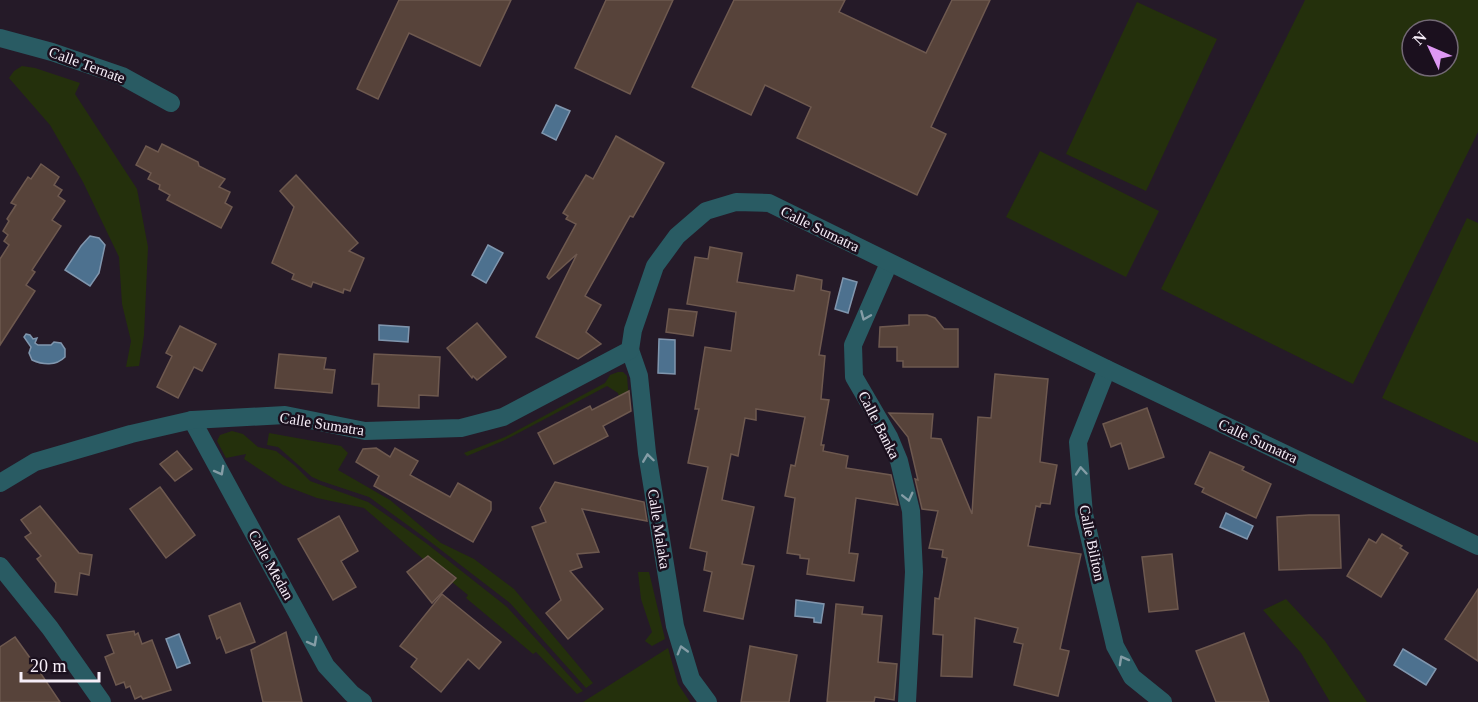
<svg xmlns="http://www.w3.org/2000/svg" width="1478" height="702" viewBox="0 0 1478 702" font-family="'Times New Roman',serif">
  <rect width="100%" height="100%" fill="#251a28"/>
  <g fill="#24300c" fill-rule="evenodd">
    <path d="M1305 0H1478V132L1353 384 1161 289ZM1412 30H1448V66H1412Z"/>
    <path d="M1137 2 1217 39 1146 191 1066 154Z"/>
    <path d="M22 66 35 68 80 83 75 94 137 189 148 247 144 335 139 366 126 367 131 341 122 304 119 257 83 182 50 125 9 78 14 71Z"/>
    <path d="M1040 151 1159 211 1126 277 1006 217Z"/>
    <path d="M1467 218 1478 223V443L1382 398Z"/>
    <path d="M618 372H623L627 376 629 401 621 405 618 393 607 386 505 440 467 456 464 453 505 437 605 383 610 375Z"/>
    <path d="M232 431 243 434 258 447 276 451 294 465 310 481 368 502 426 543 507 607 583 691 577 694 536 652 533 654 466 598 468 595 452 582 456 577 444 568 437 573 425 558 423 559 364 508 317 498 283 485 244 459 246 454 226 458 217 441 220 435Z"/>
    <path d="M269 433 341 446 348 453 338 470 390 500 441 543 474 559 514 589 593 683 586 688 510 603 428 540 369 497 321 481 312 477 278 447 267 445Z"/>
    <path d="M638 572H649L665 639 652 646 645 641 652 632 641 599Z"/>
    <path d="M1286 599 1325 641 1367 702H1330L1301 653 1263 610Z"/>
    <path d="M668 648 678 684 690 702H583Z"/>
  </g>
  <g fill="#4d718f" stroke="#8096ae" stroke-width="1.5">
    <path d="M556 105 570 111 556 140 542 133Z"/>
    <path d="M90 236 99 238 105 245 99 273 90 286 65 270 81 246Z"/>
    <path d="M488 245 503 253 486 283 472 275Z"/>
    <path d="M843 278 857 282 848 313 835 309Z"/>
    <path d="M379 325 409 327 408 342 379 340Z"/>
    <path d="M26 334 30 335 33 339 37 338 35 343 38 345H51L54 342 61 343 65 349V357C56 366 43 365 32 360L29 353 31 347 24 337Z"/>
    <path d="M659 339 675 340V374L658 373Z"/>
    <path d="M1226 513 1253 526 1247 539 1220 527Z"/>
    <path d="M796 600 824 604 821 623 814 622V618L795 616Z"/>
    <path d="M179 634 190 663 177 668 166 639Z"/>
    <path d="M1403 649 1436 669 1426 685 1394 665Z"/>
  </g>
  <g fill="#57433a" stroke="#6e594f" stroke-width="1.5">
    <path d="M399 0H511L480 66 409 33 378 99 357 89Z"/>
    <path d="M606 0H673L630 94 575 68Z"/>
    <path d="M734 0H845L839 12 926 53 952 0H990L931 127 946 134 917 195 797 138 811 107 765 85 751 115 692 87Z"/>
    <path d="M616 136 664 163 633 217 630 216 585 296 601 305 586 332 601 344 578 359 536 337 577 254 549 279 547 277 576 224 566 219 568 216 563 213 586 175 593 179Z"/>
    <path d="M162 144 198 162 199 166 225 179 219 187 230 192 225 203 232 207 221 228 167 200 170 195 159 189 160 185 148 179 151 173 136 165 146 146 158 152Z"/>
    <path d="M41 164 59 177 54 185 62 190 58 196 65 201 52 220 61 226 32 270 35 272 26 285 35 291 0 345V259L9 245 4 241 8 235 3 231 9 221 7 219 16 205 11 203 28 177 31 179Z"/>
    <path d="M296 175 358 243 349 251 364 258 350 291 344 289 343 293 313 282 311 287 292 279 294 274 272 263 294 207 280 191Z"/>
    <path d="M710 247 742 253 737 282 794 291 797 275 822 280 821 290 830 292 819 355 825 356 821 399 829 400 821 445H824L823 451 848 456 846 468 891 475 898 505 856 498 849 553 858 554 854 581 807 574 809 559 800 558V555L787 553 795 498 785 496 791 465 795 466 805 417 756 409V420L745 418 738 456 731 454 722 500 754 507 742 564 754 566 743 619 704 611 712 572 704 570 707 552 690 548 708 467 688 463 699 409H695L705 347 731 351 736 312 687 304 695 257 708 259Z"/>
    <path d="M669 309 697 312 693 336 666 332Z"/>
    <path d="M909 315H927L935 318 944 329H958V367H903V361H897V347H879L880 327 909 325Z"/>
    <path d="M477 323 506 357 477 380 473 376 472 378 447 348Z"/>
    <path d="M180 326 216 344 202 371 194 367 178 398 157 387 172 356 166 353Z"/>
    <path d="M279 354 326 358 324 369 335 370 332 393 275 388Z"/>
    <path d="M374 354 440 357 438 396 419 395V408L378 406 379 384H372Z"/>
    <path d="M995 374 1048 379 1040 462 1057 465 1050 504 1041 503 1040 507 1036 506 1028 546 1081 554 1060 649 1069 651 1058 696 1014 685 1023 644 1014 642 1018 628 975 618 972 677 941 676 943 635 933 634 935 598 939 599 947 558 942 557 943 550 929 548 938 511 922 509 915 479 918 480 908 437 889 413 933 414 931 438 941 439 972 514 978 417 991 418Z"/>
    <path d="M629 391 631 411 603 426 608 436 554 464 538 433 590 406 592 410Z"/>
    <path d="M1147 408 1164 457 1129 469 1121 443 1111 447 1103 424Z"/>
    <path d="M376 448 390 457 395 448 418 461 410 475 450 497 458 483 491 502V510L473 542 374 486 379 476 356 462 363 449Z"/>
    <path d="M177 451 192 469 175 481 160 464Z"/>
    <path d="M1210 452 1244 467 1242 470 1271 484 1256 518 1202 492 1204 488 1195 484Z"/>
    <path d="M555 482 644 502 647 521 582 509 599 552 577 554 582 567 570 571 603 609 568 639 546 613 561 600 532 527 546 522 540 508Z"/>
    <path d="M160 487 195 535 166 558 130 509Z"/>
    <path d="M40 506 79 553 92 555 89 575 80 573 77 595 55 592 56 583 37 559 41 556 25 537 31 533 21 520Z"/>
    <path d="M1309 515H1339L1341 568 1279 570 1277 517Z"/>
    <path d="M339 516 358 551 341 561 356 587 333 600 298 539Z"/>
    <path d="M1382 534 1402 546 1400 548 1408 553 1381 597 1347 576 1369 539 1376 543Z"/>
    <path d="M1172 554 1178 609 1149 612 1142 557Z"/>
    <path d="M428 556 456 578 432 603 407 572Z"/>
    <path d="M1478 589V661L1445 639Z"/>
    <path d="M442 594 501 642 479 669 468 659 441 692 411 667 417 659 400 646Z"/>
    <path d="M240 603 255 642 226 653 220 637 217 639 209 616Z"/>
    <path d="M836 604 863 607 862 614 882 616 878 662 897 664 894 700 875 697 874 702H827Z"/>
    <path d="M134 631 135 635 138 633 142 644 152 640 171 690 143 699 141 696 135 699 130 686 126 688 124 682 116 685 105 657 114 653 107 635Z"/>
    <path d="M286 632 302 702H263L251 650Z"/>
    <path d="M1244 633 1269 702H1216L1196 651Z"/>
    <path d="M15 637 33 662 60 702H0V647Z"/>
    <path d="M750 646 797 655 789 702H741Z"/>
  </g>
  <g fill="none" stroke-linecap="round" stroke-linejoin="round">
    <g stroke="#295b63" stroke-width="18">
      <path d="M0 38 52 52 122 76 171 103"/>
      <path d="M889 263 853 345 854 377 889 437 899 461 911 511 914 572 907 702"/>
      <path d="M630 350 639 376 647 453 675 626 691 679 708 702"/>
      <path d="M1107 369 1078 442 1084 514 1115 646 1132 677 1163 702"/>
      <path d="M192 420 326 666 352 694 363 702"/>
      <path d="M0 483 35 462 131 434 192 420 285 415 365 431 461 428 503 417 630 350 633 330 655 266 677 236 706 211 736 202 769 203 1107 369 1478 546"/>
      <path d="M0 566 50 628 102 702"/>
    </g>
  </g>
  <defs><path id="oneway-chevron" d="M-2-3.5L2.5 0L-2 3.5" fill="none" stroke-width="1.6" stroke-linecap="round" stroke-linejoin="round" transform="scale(1.5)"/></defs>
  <g stroke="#859da6">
    <use href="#oneway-chevron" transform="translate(865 316) rotate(113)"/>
    <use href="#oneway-chevron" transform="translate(648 458) rotate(-98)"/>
    <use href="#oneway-chevron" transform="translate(220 471) rotate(61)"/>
    <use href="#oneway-chevron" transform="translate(1081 471) rotate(-95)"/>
    <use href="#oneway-chevron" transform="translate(908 497) rotate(76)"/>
    <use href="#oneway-chevron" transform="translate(313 642) rotate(61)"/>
    <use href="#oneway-chevron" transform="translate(682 650) rotate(-106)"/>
    <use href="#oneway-chevron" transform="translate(1123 660) rotate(-119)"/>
  </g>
  <g text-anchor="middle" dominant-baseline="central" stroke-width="5" stroke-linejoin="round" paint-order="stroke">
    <g font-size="15" fill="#f6eef8" stroke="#1b101e">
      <text transform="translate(87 65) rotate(20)">Calle Ternate</text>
      <text transform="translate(820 229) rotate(26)">Calle Sumatra</text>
      <text transform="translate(322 424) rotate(9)">Calle Sumatra</text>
      <text transform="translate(879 425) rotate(63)">Calle Banka</text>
      <text transform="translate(1258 441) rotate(25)">Calle Sumatra</text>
      <text transform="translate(659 529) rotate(81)">Calle Malaka</text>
      <text transform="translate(1092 543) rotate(78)">Calle Biliton</text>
      <text transform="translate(271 565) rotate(61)">Calle Medan</text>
    </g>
  </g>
  <g transform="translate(1430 48) rotate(314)"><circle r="28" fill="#1b101e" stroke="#736975" stroke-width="1.5"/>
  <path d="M0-4.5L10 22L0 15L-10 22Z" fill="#de98f3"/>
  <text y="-9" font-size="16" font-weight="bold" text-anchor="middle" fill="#f6eef8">N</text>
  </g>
  <path d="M21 672v9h78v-9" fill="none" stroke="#f6eef8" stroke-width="3"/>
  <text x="30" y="672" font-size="18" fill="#f6eef8" stroke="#1b101e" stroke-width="4.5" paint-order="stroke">20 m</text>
</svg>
